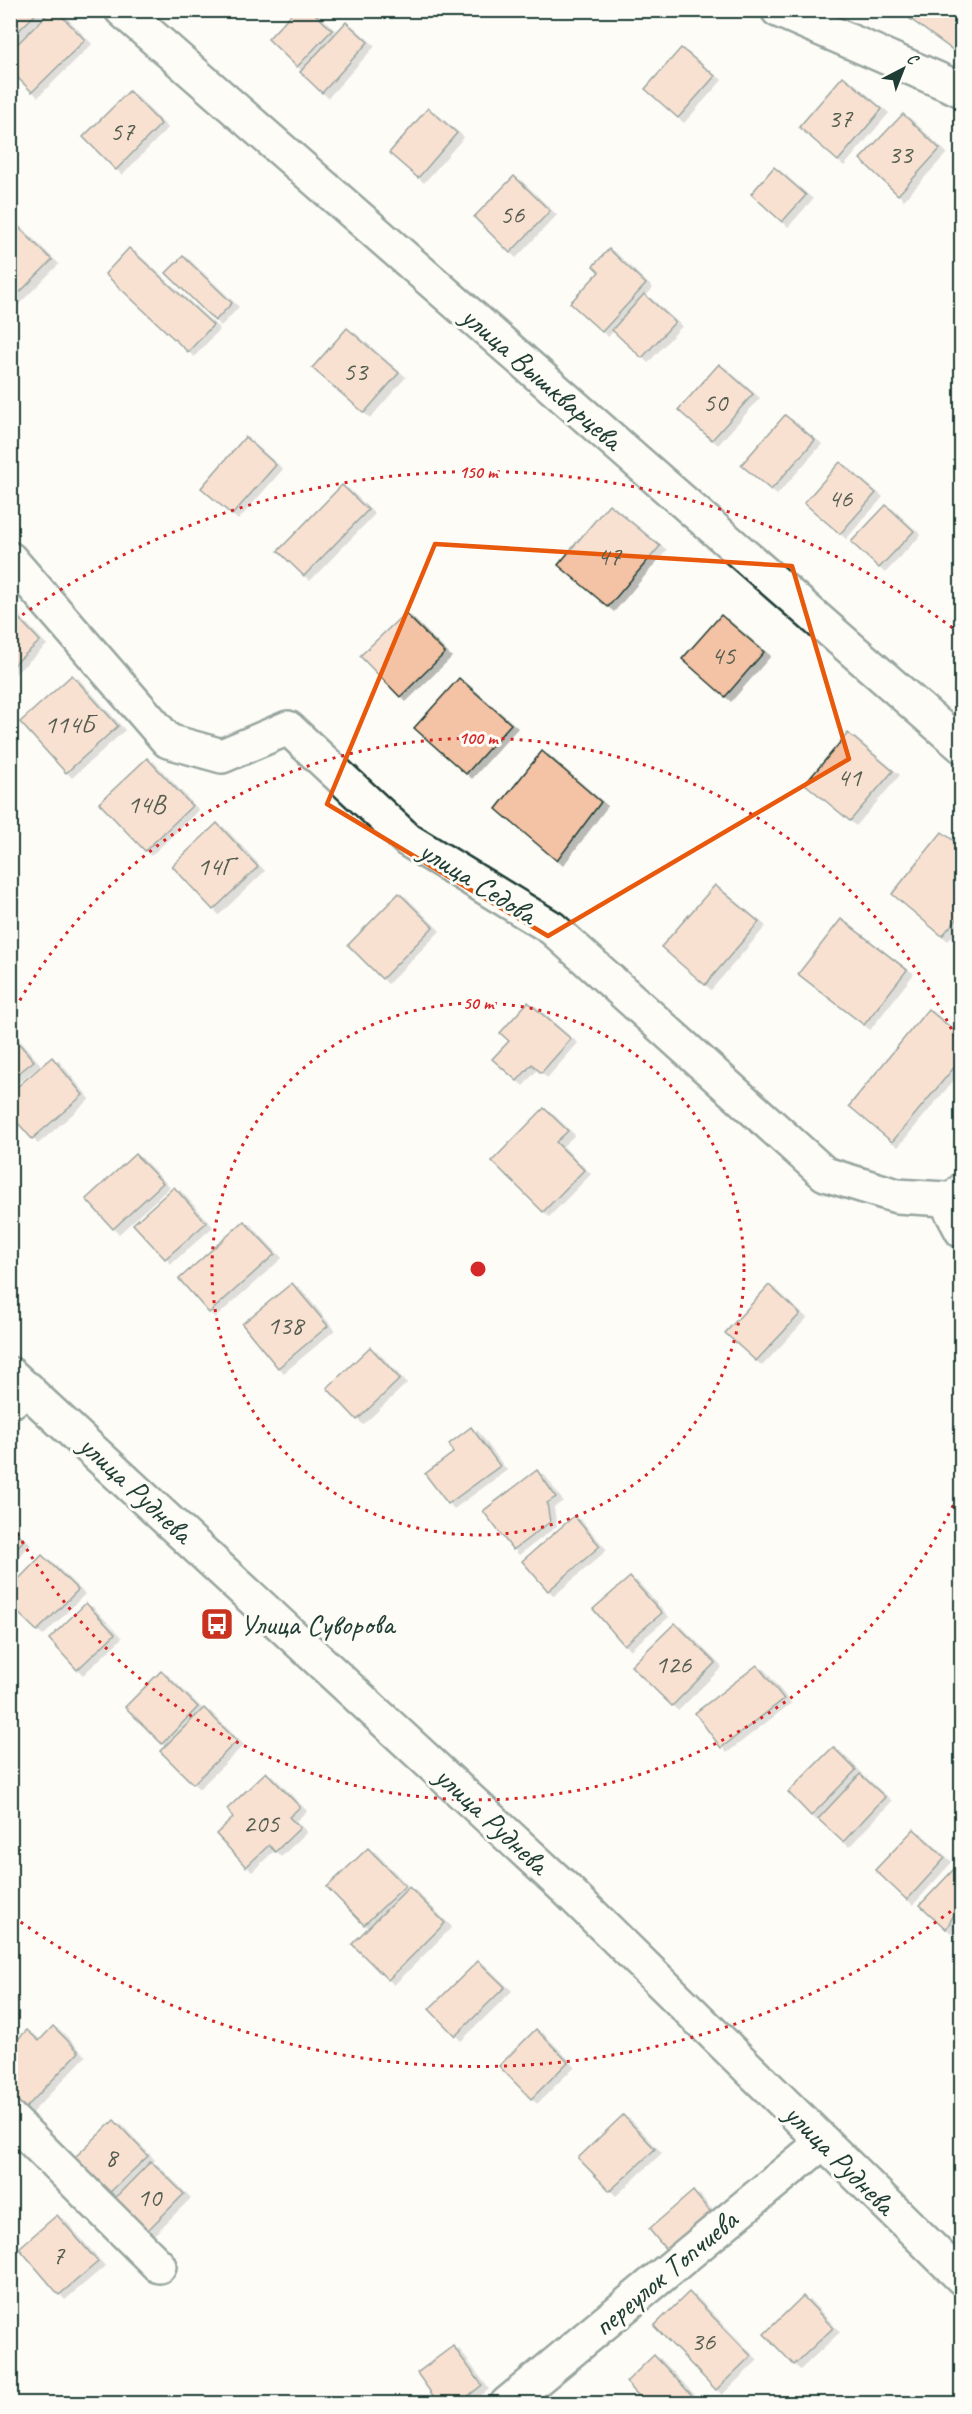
<svg xmlns="http://www.w3.org/2000/svg" width="972" height="2414" viewBox="0 0 972 2414" font-family="Caveat,sans-serif">
  <defs>
    <filter id="shadow"><feDropShadow dx="6" dy="4" stdDeviation="0" flood-color="#0004"/></filter>
  </defs>
  <rect width="100%" height="100%" fill="#fdfcf7"/>
  <filter id="ink" filterUnits="userSpaceOnUse"><feTurbulence type="fractalNoise" baseFrequency=".0167" numOctaves="2"/><feDisplacementMap in="SourceGraphic" scale="12" xChannelSelector="R" yChannelSelector="G"/><feConvolveMatrix kernelMatrix="1 2 1 2 8 2 1 2 1" color-interpolation-filters="sRGB"/></filter>
  <g filter="url(#ink)">
    <g fill="#f4c2a4" stroke="#1f3d34" stroke-width="1.5" filter="url(#shadow)">
      <path d="M10 10H40L10 39Z"/>
      <path d="M52 10H56L85 40 32 92 10 70V51Z"/>
      <path d="M295 10H311L332 30 297 67 268 39Z"/>
      <path d="M898 10H962V55L961 56Z"/>
      <path d="M346 22 368 42 322 93 300 72Z"/>
      <path d="M681 48 715 76 678 118 645 89Z"/>
      <path d="M843 76 882 109 838 161 799 127Z"/>
      <path d="M129 91 161 124 116 170 83 137Z"/>
      <path d="M428 108 457 133 418 178 389 153Z"/>
      <path d="M903 114 940 149 898 195 860 159Z"/>
      <path d="M774 167 806 195 782 222 751 194Z"/>
      <path d="M514 176 550 211 510 253 474 217Z"/>
      <path d="M10 219 52 260 12 300 10 299Z"/>
      <path d="M129 248 213 325 188 352 105 274Z"/>
      <path d="M609 249 646 284 602 332 570 303 599 272 593 266Z"/>
      <path d="M183 256 232 303 215 321 166 273Z"/>
      <path d="M644 294 675 322 642 358 612 330Z"/>
      <path d="M347 328 399 373 364 413 312 368Z"/>
      <path d="M719 364 753 394 712 440 678 410Z"/>
      <path d="M785 415 815 440 771 490 741 465Z"/>
      <path d="M245 437 276 465 232 515 201 488Z"/>
      <path d="M840 462 876 493 840 534 804 503Z"/>
      <path d="M342 485 368 510 304 576 278 551Z"/>
      <path d="M609 504 660 546 608 607 558 565Z"/>
      <path d="M886 505 914 531 879 568 851 542Z"/>
      <path d="M10 609 40 641 10 668Z"/>
      <path d="M405 613 445 653 400 697 360 656Z"/>
      <path d="M721 615 764 652 725 697 682 659Z"/>
      <path d="M962 645V658L955 652Z"/>
      <path d="M72 675 118 726 66 773 20 722Z"/>
      <path d="M459 678 511 724 466 774 414 728Z"/>
      <path d="M848 733 893 771 850 821 805 784Z"/>
      <path d="M542 751 601 802 557 861 496 809Z"/>
      <path d="M147 758 192 806 145 851 99 803Z"/>
      <path d="M217 823 258 867 213 910 172 866Z"/>
      <path d="M942 832 962 847V913L942 936 892 894Z"/>
      <path d="M715 885 759 922 705 985 661 947Z"/>
      <path d="M399 893 433 927 382 979 348 945Z"/>
      <path d="M841 919 907 970 864 1025 798 974Z"/>
      <path d="M528 1002 571 1039 541 1073 532 1064 517 1081 492 1059 509 1041 500 1033Z"/>
      <path d="M928 1009 962 1037V1058L892 1142 849 1106Z"/>
      <path d="M10 1033 34 1061 10 1080Z"/>
      <path d="M52 1057 83 1095 32 1139 10 1114V1093Z"/>
      <path d="M544 1108 568 1131 556 1142 584 1170 543 1212 492 1161Z"/>
      <path d="M135 1154 163 1183 113 1229 86 1199Z"/>
      <path d="M174 1187 206 1223 165 1259 133 1224Z"/>
      <path d="M244 1221 275 1254 209 1313 179 1279Z"/>
      <path d="M292 1283 328 1326 278 1368 242 1324Z"/>
      <path d="M769 1285 800 1314 756 1361 725 1333Z"/>
      <path d="M370 1347 400 1379 357 1420 327 1388Z"/>
      <path d="M471 1427 500 1466 448 1504 425 1474 453 1453 449 1444Z"/>
      <path d="M537 1470 556 1497 547 1503 550 1522 513 1550 483 1511Z"/>
      <path d="M574 1516 600 1546 548 1591 522 1561Z"/>
      <path d="M10 1527 24 1540 10 1555Z"/>
      <path d="M42 1555 78 1590 37 1631 10 1605V1588Z"/>
      <path d="M630 1577 662 1613 624 1645 593 1609Z"/>
      <path d="M86 1603 115 1634 77 1670 49 1639Z"/>
      <path d="M675 1623 715 1663 672 1706 631 1666Z"/>
      <path d="M757 1665 784 1699 721 1748 695 1713Z"/>
      <path d="M161 1671 198 1707 162 1744 125 1707Z"/>
      <path d="M204 1708 237 1741 193 1784 160 1751Z"/>
      <path d="M833 1747 856 1770 811 1816 788 1792Z"/>
      <path d="M266 1772 300 1807 289 1817 300 1828 275 1852 269 1845 246 1867 216 1834 233 1818 227 1809Z"/>
      <path d="M860 1774 885 1797 843 1842 818 1819Z"/>
      <path d="M914 1829 945 1858 907 1900 875 1870Z"/>
      <path d="M368 1848 405 1886 364 1925 327 1887Z"/>
      <path d="M956 1867 962 1872V1919L955 1913 946 1929 920 1905Z"/>
      <path d="M409 1887 445 1923 388 1980 352 1944Z"/>
      <path d="M478 1961 505 1987 455 2036 429 2009Z"/>
      <path d="M53 2026 79 2052 21 2113 10 2103V2047L27 2030 39 2041Z"/>
      <path d="M536 2029 568 2062 531 2099 499 2066Z"/>
      <path d="M623 2115 655 2149 610 2191 578 2158Z"/>
      <path d="M114 2120 148 2156 107 2195 73 2159Z"/>
      <path d="M151 2161 184 2194 146 2232 114 2199Z"/>
      <path d="M693 2191 712 2214 667 2251 649 2229Z"/>
      <path d="M57 2215 98 2262 59 2295 19 2248Z"/>
      <path d="M689 2292 751 2356 716 2390 654 2326Z"/>
      <path d="M803 2296 833 2328 794 2365 764 2334Z"/>
      <path d="M453 2346 482 2385 458 2404H439L417 2373Z"/>
      <path d="M654 2355 700 2404H646L626 2382Z"/>
    </g>
    <g fill="none" stroke-linecap="round" stroke-linejoin="round">
      <defs>
        <path id="lane" d="M945 1199 962 1181"/>
        <g id="street">
          <path d="M122 10 962 746"/>
          <path d="M778 10 962 90"/>
          <path d="M10 559 168 741 222 756 288 728 408 840 552 928 825 1174 897 1196 945 1199 962 1231"/>
          <path d="M10 1402 28 1389"/>
          <path d="M10 2118 159 2266"/>
          <path d="M507 2404 823 2142"/>
        </g>
        <path id="secondary" d="M10 1374 567 1890 962 2278"/>
      </defs>
      <use href="#lane" stroke="#1f3d34" stroke-width="24"/>
      <use href="#street" stroke="#1f3d34" stroke-width="38"/>
      <use href="#secondary" stroke="#1f3d34" stroke-width="38"/>
      <use href="#lane" stroke="#fdfcf7" stroke-width="20"/>
      <use href="#street" stroke="#fdfcf7" stroke-width="33"/>
      <use href="#secondary" stroke="#fdfcf7" stroke-width="33"/>
    </g>
  </g>
  <path d="M0 0H972V2414H0ZM435 544 792 566 849 759 548 936 327 804Z" fill="#fdfcf7" fill-opacity=".55" fill-rule="evenodd"/>
  <path fill="none" stroke="#e8590c" stroke-width="4.5" stroke-linejoin="round" d="M435 544 792 566 849 759 548 936 327 804Z"/>
  <g fill="none" stroke="#d62828" stroke-width="3" stroke-dasharray="3 6">
    <circle cx="478" cy="1269" r="266"/>
    <path d="M961 1489A531 531 0 0 1 11 1522M11 1016A531 531 0 0 1 961 1049"/>
    <path d="M958 1906A797 797 0 0 1 15 1918M15 620A797 797 0 0 1 958 632"/>
  </g>
  <defs>
    <symbol id="bus-square" viewBox="-11 -11 22 22"><rect x="-9" y="-9" width="18" height="18" rx="4" fill="#c8321e" stroke="#fdfcf7"/><path d="M-5-6H5V4H4V6H2V4H-2V6H-4V4H-5ZM-3.5-4V0h7V-4ZM-3.5 1.2v1.5H-2V1.2ZM2 1.2v1.5H3.5V1.2Z" fill="#fff"/></symbol>
  </defs>
  <g fill-rule="evenodd">
    <use href="#bus-square" x="198" y="1605" width="38" height="38"/>
  </g>
  <g text-anchor="middle" dominant-baseline="central" stroke-width="6" stroke-linejoin="round" paint-order="stroke">
    <g font-size="27" fill="#545e50">
      <text x="840" y="118">37</text>
      <text x="122" y="131">57</text>
      <text x="900" y="154">33</text>
      <text x="512" y="214">56</text>
      <text x="355" y="371">53</text>
      <text x="715" y="402">50</text>
      <text x="840" y="498">46</text>
      <text x="609" y="556">47</text>
      <text x="723" y="655">45</text>
      <text x="69" y="724">114Б</text>
      <text x="849" y="777">41</text>
      <text x="146" y="804">14В</text>
      <text x="215" y="866">14Г</text>
      <text x="285" y="1325">138</text>
      <text x="673" y="1664">126</text>
      <text x="261" y="1823">205</text>
      <text x="111" y="2157">8</text>
      <text x="149" y="2197">10</text>
      <text x="58" y="2255">7</text>
      <text x="703" y="2341">36</text>
    </g>
    <g font-size="30" fill="#1f3d34" stroke="#fdfcf7">
      <text transform="translate(542 378) rotate(41)">улица Вышкварцева</text>
      <text transform="translate(478 882) rotate(32)">улица Седова</text>
      <text transform="translate(136 1489) rotate(43)">улица Руднева</text>
      <text transform="translate(492 1820) rotate(43)">улица Руднева</text>
      <text transform="translate(840 2159) rotate(45)">улица Руднева</text>
      <text transform="translate(665 2273) rotate(-40)">переулок Топчиева</text>
    </g>
    <g font-size="30" fill="#1f3d34" stroke="#fdfcf7" text-anchor="start">
      <text x="240" y="1624">Улица Суворова</text>
    </g>
  </g>
  <circle cx="478" cy="1269" r="9" fill="#d62828" stroke="#fdfcf7" stroke-width="3"/>
  <g font-size="18" text-anchor="middle" font-weight="bold" fill="#d62828" stroke="#fdfcf7" stroke-width="6" stroke-linejoin="round" paint-order="stroke">
    <text x="478" y="478">150 m</text>
    <text x="478" y="744">100 m</text>
    <text x="478" y="1009">50 m</text>
  </g>
  <rect width="972" height="2414" fill="none" stroke="#fdfcf7" stroke-width="36"/>
  <rect x="18" y="18" width="936" height="2378" fill="none" stroke="#1f3d34" stroke-width="2" filter="url(#ink)"/>
  <g transform="translate(903 69) rotate(42)" stroke="#fdfcf7" stroke-width="4.5" paint-order="stroke">
  <path d="M0-4.5L10 22L0 15L-10 22Z" fill="#1f3d34"/>
  <text y="-9" font-size="16" font-weight="bold" text-anchor="middle" fill="#1f3d34">С</text>
  </g>
</svg>
